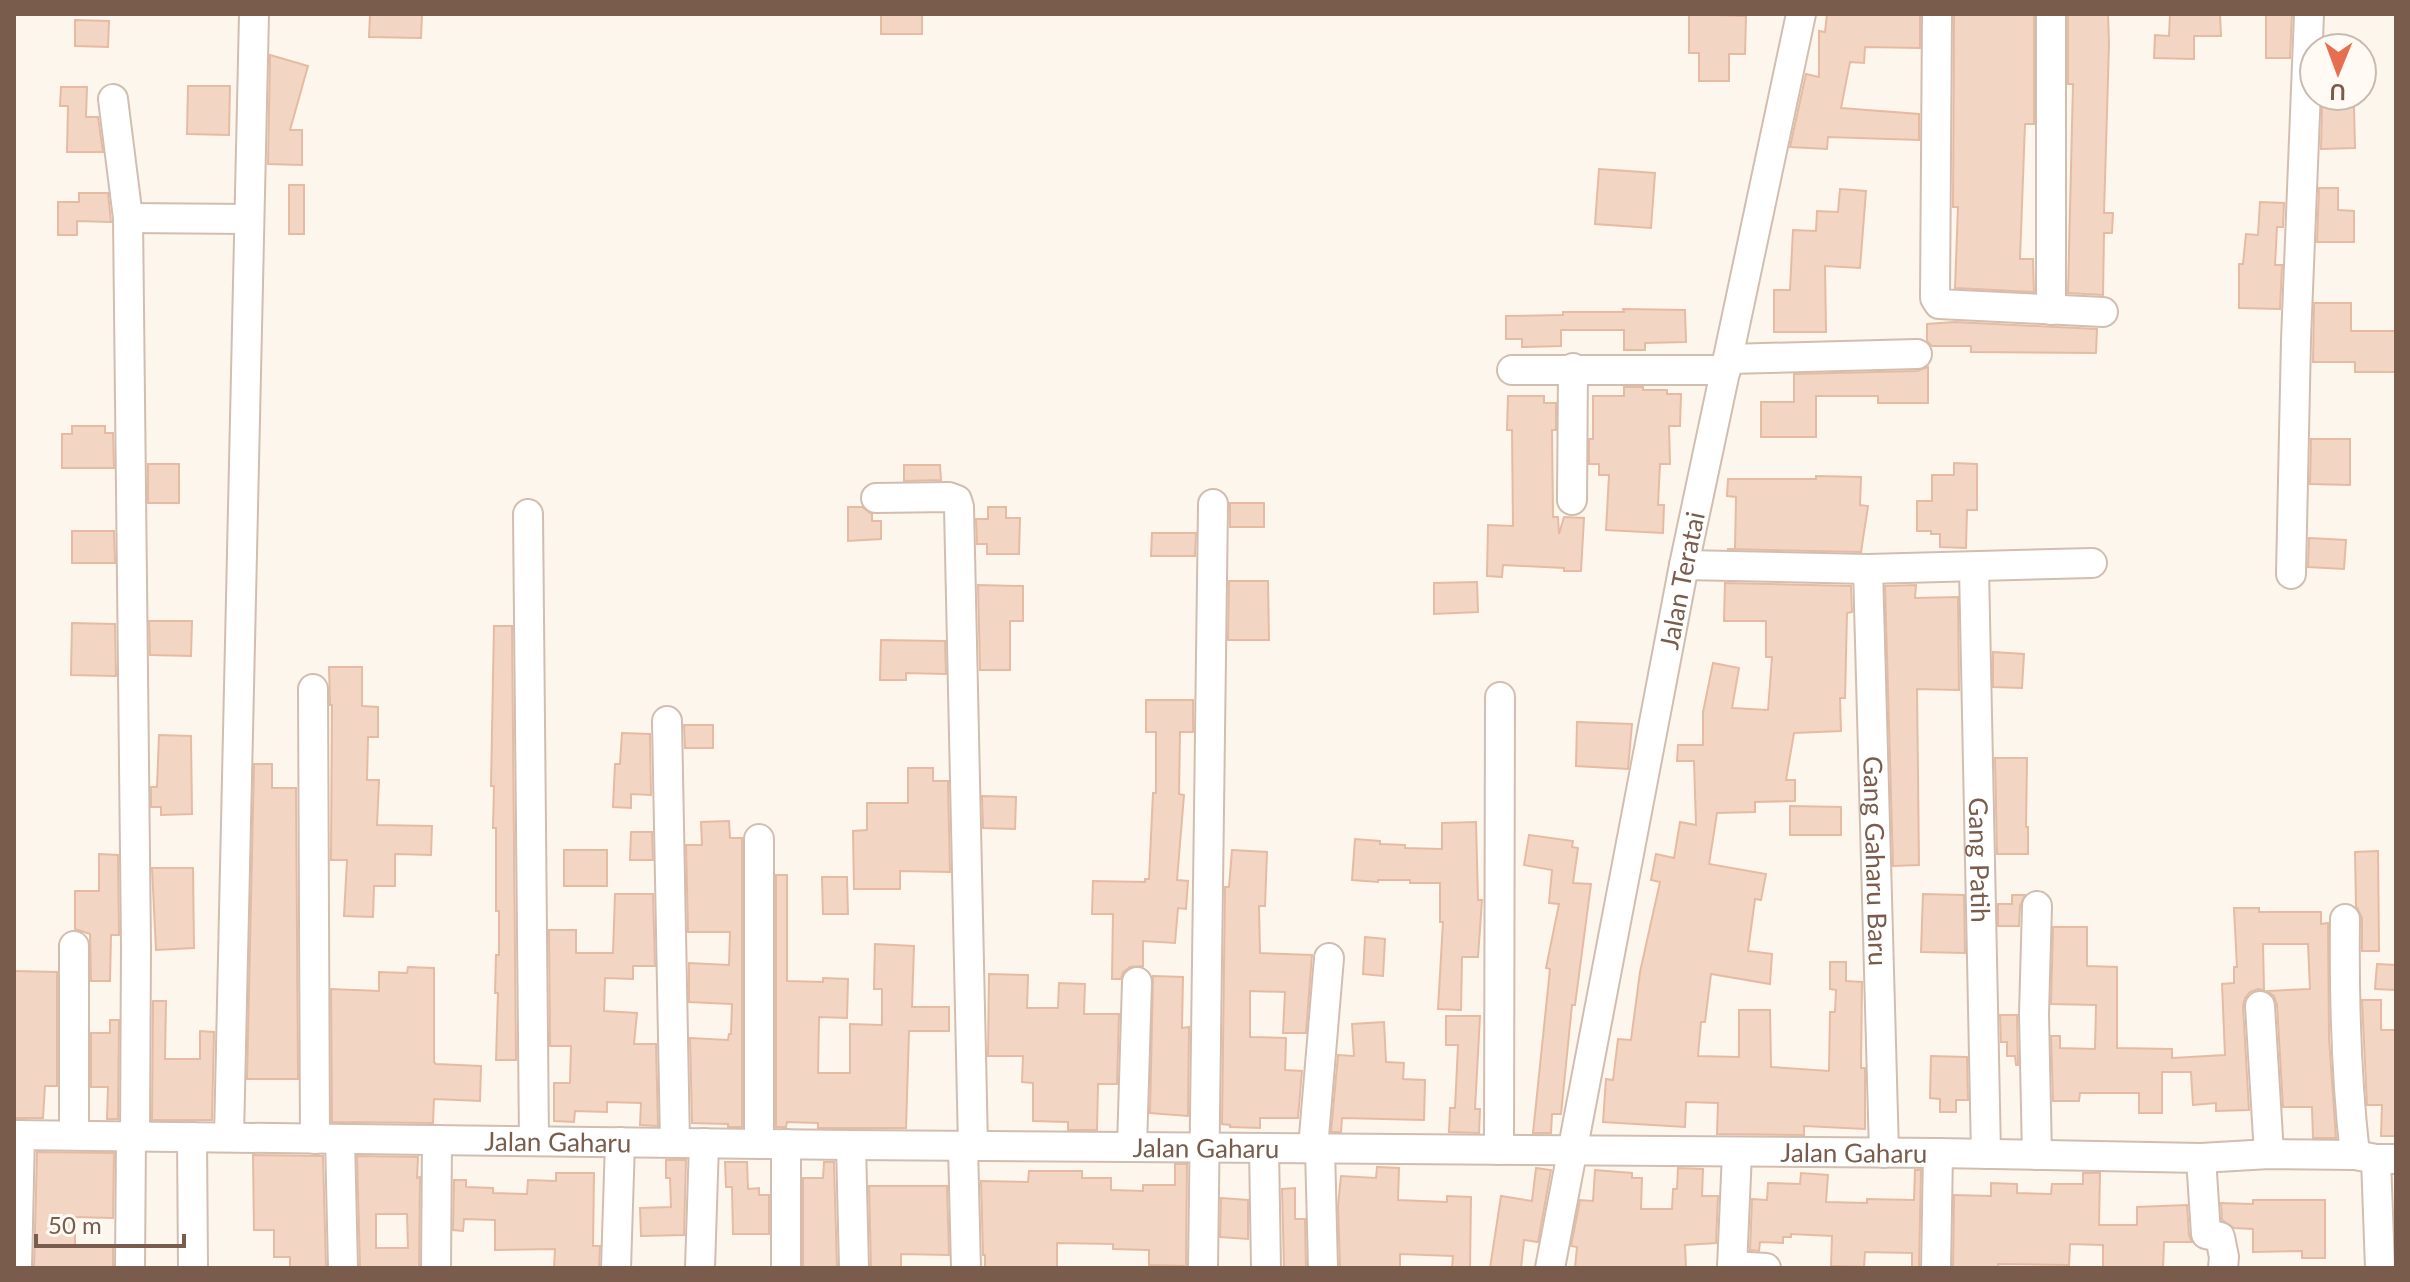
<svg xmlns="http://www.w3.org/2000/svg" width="2410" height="1282" viewBox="0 0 2410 1282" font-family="Lato,sans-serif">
  <rect width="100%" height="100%" fill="#fdf6ec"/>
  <g fill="#f3d5c3" stroke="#e6bba3" stroke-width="2" fill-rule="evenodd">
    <path d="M370 14H422L421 38 369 37Z"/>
    <rect x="881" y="14" width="41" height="20"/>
    <path d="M1689 14 1746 16 1745 54H1729V81H1699V53H1689Z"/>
    <path d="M1827 14H1920V48L1865 47 1864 63 1850 62 1841 108 1919 114V140L1828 137 1827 149 1790 147 1806 74 1819 77V31L1825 32Z"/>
    <path d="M1954 14H2034V124H2025L2020 259H2033L2034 292 1955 288 1958 207H1953Z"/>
    <path d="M2068 14H2108L2109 44 2104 213H2113L2112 233H2104L2103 295 2068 293 2073 84H2068Z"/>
    <path d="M2170 14H2220L2221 36H2194V59L2154 58 2155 35 2169 36Z"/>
    <path d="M2266 14H2292L2290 58H2266Z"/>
    <path d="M75 20 109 21 108 47 75 46Z"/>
    <path d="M270 55 308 66 290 130H302V165L268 164Z"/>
    <path d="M188 86H230L229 135 187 134Z"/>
    <path d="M61 87H87L86 117H98L103 152H67L68 106H60Z"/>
    <path d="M2354 106 2355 148 2321 149 2322 107Z"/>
    <path d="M1599 169 1655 173 1651 228 1595 224Z"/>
    <rect x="289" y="185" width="15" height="49"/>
    <path d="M2319 188H2338V210L2354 211V242H2317Z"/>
    <path d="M1840 189 1866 191 1860 268 1825 266 1826 332H1774V290H1790L1793 230 1816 231 1817 211 1838 212Z"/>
    <path d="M79 193H108L111 222 77 221V235H58V202H79Z"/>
    <path d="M2260 202 2284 203 2283 227H2277L2275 265H2282L2280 309 2239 308V264H2243L2246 234 2258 235Z"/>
    <path d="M2314 303H2351V331H2396V372H2355V362H2313Z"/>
    <path d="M1623 309 1685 310 1686 342 1645 343V350H1624V330H1561V346L1522 347V339H1506V316L1563 315V312H1624Z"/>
    <path d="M1955 322 2097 329 2096 353 1971 352V346H1932L1927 341V324Z"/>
    <path d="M1928 367V403H1878V396H1816V437H1761V402H1794V374L1917 371Z"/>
    <path d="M1624 387H1643V390H1667V394H1681L1680 426H1669L1670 464H1660L1658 505H1664L1663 533 1606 530 1609 475H1599V464H1589V439H1593V396H1624Z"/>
    <path d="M1508 396H1544V403H1556V430H1552L1553 517H1558L1559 534 1564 517 1584 518 1581 571H1564V568L1503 565 1502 577 1487 576 1488 525 1513 526 1512 430H1507Z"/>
    <path d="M72 426H105V433H113L114 468H62V434H72Z"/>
    <path d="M2311 439H2350V485L2310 484Z"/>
    <path d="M1954 463 1977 464V510H1967L1966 548 1940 547V534H1931V531H1917V501H1932V475H1954Z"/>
    <rect x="148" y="464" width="31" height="39"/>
    <path d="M904 465H940L941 480 904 481Z"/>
    <path d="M1816 476 1861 477 1860 505 1868 506 1861 552 1727 549H1735L1736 497 1727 496 1728 479H1816Z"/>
    <rect x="1230" y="503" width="34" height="24"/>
    <path d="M848 507H862L872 514V521H881V539L848 541Z"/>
    <path d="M988 507H1006V518H1020L1019 554H987V544H977L976 519H988Z"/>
    <path d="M72 531H114L115 563H72Z"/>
    <path d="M1152 533H1196L1195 556H1151Z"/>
    <path d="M2309 538 2346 540 2344 569 2308 567Z"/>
    <path d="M1229 581H1268L1269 640H1228Z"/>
    <path d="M1477 582 1478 612 1434 614V583Z"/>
    <path d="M1725 583 1851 586 1852 612 1847 613 1845 698H1840L1841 731 1794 733 1786 780H1795V801L1755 802V812L1717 813 1709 864 1766 874 1761 900 1755 899 1748 951 1772 954 1770 984 1711 974 1705 1022H1701L1698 1056 1739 1057V1010H1770L1771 1067 1829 1071 1830 1012H1835L1836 990 1830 989V962H1846V981L1862 982 1861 1068H1865V1129L1804 1126V1135L1717 1134 1718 1103 1686 1102 1685 1127 1603 1122 1606 1079 1613 1080 1618 1039 1631 1040 1640 972 1660 882 1651 880 1656 854 1674 858 1680 822 1696 825 1694 761H1677L1678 745H1703V712L1713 663 1739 668 1732 708 1768 710 1772 657H1766V621H1724Z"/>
    <path d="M978 585 1023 586V621H1010V670H980Z"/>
    <path d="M1916 585 1915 598 1958 597 1959 690 1917 689 1919 865 1893 866 1885 586Z"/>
    <path d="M149 621H192L191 656 150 655Z"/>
    <path d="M72 623 115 624 116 676 71 675Z"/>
    <path d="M494 626H512L516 1060H496L498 993H495L496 955H499V911H496V828H493L494 786H491Z"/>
    <path d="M881 640 945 641 946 674 906 673V680H880Z"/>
    <path d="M1993 652 2024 654 2022 688 1993 687Z"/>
    <path d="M329 667H362V706L378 707V737H368L367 780H379L377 825 432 826 431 855 395 854V886H374L373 917 344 916 347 860H331L332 705H330Z"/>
    <path d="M1146 700H1193V732H1180L1179 794 1184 795 1177 880 1188 881 1186 909 1178 908 1175 943 1143 941V966L1130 967 1123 972 1121 979H1112L1113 914H1092L1093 881 1145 882V879H1149L1153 793H1156V732H1146Z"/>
    <path d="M1577 722 1632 724 1628 769 1576 766Z"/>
    <path d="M684 725H713V748H685Z"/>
    <path d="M622 733 650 734 651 795 631 794V808L613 807 615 764H620Z"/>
    <path d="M159 735 191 736 192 814 161 815V807H151V787H157Z"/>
    <path d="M1995 758H2027L2026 827H2028V854H1997Z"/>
    <path d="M254 764H272V788H296L298 1079H247Z"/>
    <path d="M908 768H933V781H948L950 872 900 871V889H854L853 831 867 830V803H908Z"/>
    <path d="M982 796 1016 797 1015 829 983 828Z"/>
    <path d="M1790 806 1841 807V835H1790Z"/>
    <path d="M729 821 730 838H742V1127H728V1124L692 1123 690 1038 728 1040 729 1034H731L732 1004 689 1002V963L729 965 730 932H688L686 845H702L701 822Z"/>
    <path d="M1476 822 1478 900H1482L1478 957H1462L1461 1010 1438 1009 1443 922H1440V883H1410V880H1378V882L1352 880 1355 839 1380 841V844L1405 845V848L1442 849V823Z"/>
    <path d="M631 832H652L653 860H630Z"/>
    <path d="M1529 835 1573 841 1572 847 1578 848 1573 883 1591 884 1575 1005H1572L1561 1114H1552L1551 1133H1533L1550 969 1546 968 1559 904 1549 903 1552 870 1524 865Z"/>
    <rect x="564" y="850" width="43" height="36"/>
    <path d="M1232 850 1267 852 1265 906H1259L1260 953 1312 955 1306 1033H1283L1285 992 1250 991V1037L1286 1038 1285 1070 1302 1071 1298 1118H1260V1128L1230 1127V1125L1222 1124 1225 887H1229Z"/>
    <path d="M2378 851 2379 951H2362V918L2356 906 2355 852Z"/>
    <path d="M99 854 118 855 119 935H111L110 981H91L90 934 75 929V891H99Z"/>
    <path d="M152 868H193L194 948 156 950Z"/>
    <path d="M776 875H787V981L823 982V978L848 979 847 1018 819 1017 818 1073H850V1024L882 1025V989H874L875 944 914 946 912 1007H949V1031H909L906 1128H818V1123L787 1122 786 1127H776Z"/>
    <path d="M822 877H847L848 914H823Z"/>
    <path d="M615 894H653L655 966H633V979L605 978 604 1011 637 1013 634 1044H656L658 1126 640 1125 641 1103 607 1102V1112L575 1111 574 1122 554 1121V1083H570L571 1046H550L549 930H576V953H613Z"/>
    <path d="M1923 894 1964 895 1965 953 1921 952Z"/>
    <path d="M2012 895H2025L2020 906 2019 926H1998V904H2012Z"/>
    <path d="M2234 908H2259V912H2321V924L2328 923 2329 1038 2336 1138H2313L2312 1107H2283L2277 1005 2274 996 2267 991 2310 989 2308 944H2263L2264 990 2258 989 2250 992 2245 998 2243 1006 2249 1110 2216 1111V1103L2193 1105 2191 1072H2162V1113H2139V1093H2080L2079 1101H2053L2051 1036H2060V1048L2095 1049 2096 1005 2051 1004 2053 927H2087V966L2117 967V1048L2172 1049V1058L2225 1055 2222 984 2234 983V967H2237Z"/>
    <path d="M1365 937 1385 939 1383 976 1363 974Z"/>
    <path d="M2377 964 2396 965V990L2375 989Z"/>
    <path d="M408 967 434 968V1062L436 1064 481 1066 480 1101 434 1099 433 1123 332 1122 331 989 379 991V972L407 973Z"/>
    <path d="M14 971 57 972V1086H45L43 1118H14Z"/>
    <path d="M989 974 1028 975 1027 1008H1058L1059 983 1085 984 1084 1014H1119L1117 1084H1098L1097 1130H1068V1122L1033 1121V1083L1022 1082 1023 1056H988Z"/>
    <path d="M1153 976 1183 977 1182 1028 1189 1027 1188 1116 1150 1113Z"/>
    <path d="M2362 1000H2381V1030H2396V1136H2381L2382 1105H2367Z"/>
    <path d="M153 1001H166L165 1059H200V1031L214 1032 212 1120H152Z"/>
    <path d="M2000 1015H2017L2018 1065H2016L2015 1056H2007V1042H2001Z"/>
    <path d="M1446 1016H1480L1475 1109H1480L1479 1133 1449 1132 1450 1108H1455L1458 1045H1446Z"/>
    <path d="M110 1020H119L118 1119H107L108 1087H91V1033H110Z"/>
    <path d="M1384 1022 1386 1062 1404 1063 1403 1079 1425 1080 1424 1120 1342 1118 1341 1132H1331L1338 1055 1354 1056 1352 1024Z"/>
    <path d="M1931 1056 1967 1057 1968 1100H1956V1112H1940V1099L1930 1098Z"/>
    <path d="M37 1152 114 1153 113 1218 75 1217V1247H113V1268H34Z"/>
    <path d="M253 1155 323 1156 326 1268H290V1257H274V1230H254Z"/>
    <path d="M357 1156 418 1157 417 1178 420 1177 419 1268H360ZM376 1214H407L408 1248H376Z"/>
    <path d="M666 1160H686L684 1235 641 1236 640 1208 671 1207 670 1178H666Z"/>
    <path d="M725 1162H747L748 1189 759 1188V1195H769V1234H733L732 1187H726Z"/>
    <path d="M824 1162H834L837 1268H803V1178H823Z"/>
    <path d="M1175 1164H1187L1186 1266 1149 1265V1250L1113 1249V1244L1057 1243V1268H985V1255H983L981 1181 1028 1182 1029 1171H1082V1178H1111V1190L1143 1191V1185H1175Z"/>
    <path d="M1377 1167 1399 1168 1398 1200 1447 1202V1196L1471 1197 1470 1268H1452L1453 1256 1400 1254V1268H1340L1338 1206 1341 1176 1376 1178Z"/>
    <path d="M1536 1168 1551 1170 1538 1242 1524 1240 1521 1268H1490L1501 1196 1532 1201Z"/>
    <path d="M1678 1168 1703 1169 1702 1196H1718L1716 1243 1685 1245 1686 1268H1575L1577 1247 1571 1246 1580 1200 1593 1201 1595 1170 1632 1173V1178H1642L1641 1209H1672L1673 1189H1677Z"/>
    <path d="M1915 1170H1921L1919 1268H1912V1253L1865 1252 1864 1267 1831 1266 1832 1236 1791 1234V1237H1783V1243L1760 1242 1759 1251 1750 1250 1752 1199 1767 1200 1768 1183 1800 1184 1801 1173 1828 1175 1826 1202 1867 1203V1199L1914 1200Z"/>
    <path d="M556 1173H594L593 1246H600L599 1268H554L555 1249 495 1250V1220L464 1219 463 1231 453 1230 454 1180H466V1187L493 1188V1193L527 1194 528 1180 556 1181Z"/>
    <path d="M2083 1173H2100L2099 1225H2137V1207L2187 1205 2189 1235 2192 1242H2164L2163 1268H2103V1245L2070 1244 2069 1265 1998 1264V1268H1953L1954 1195 1991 1196V1183L2017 1184V1193L2051 1194 2052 1184H2083Z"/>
    <path d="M869 1186H947L949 1255 901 1254V1268H871Z"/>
    <path d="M1295 1188V1219H1305L1306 1268H1284L1282 1189Z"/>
    <path d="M1221 1198 1248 1200V1239L1220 1237Z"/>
    <path d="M2253 1200H2325V1258H2302V1251L2253 1252V1229L2234 1228 2222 1220 2221 1203 2253 1204Z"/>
  </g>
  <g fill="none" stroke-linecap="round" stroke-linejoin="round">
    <defs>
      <g id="minor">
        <path d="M1937 14 1935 298 1939 304 2103 312"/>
        <path d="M113 99 128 218 136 946 135 1136"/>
        <path d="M128 218 249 219"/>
        <path d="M2051 310V14"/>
        <path d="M1728 359 1917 354"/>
        <path d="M1512 370H1726"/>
        <path d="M876 498 949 497 957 500 959 507 973 1146"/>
        <path d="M1572 500 1573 368"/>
        <path d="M528 514 534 1141"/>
        <path d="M1684 565 1868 569 2092 563"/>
        <path id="s1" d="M1974 568 1986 1154"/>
        <path id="s2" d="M1868 569 1884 1153"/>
        <path d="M2291 574 2296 340 2309 14"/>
        <path d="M313 689 315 1139"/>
        <path d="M667 721 675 1143"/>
        <path d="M759 839V1144"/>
        <path d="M2037 906 2034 1014 2037 1155"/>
        <path d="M2345 919C2344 999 2346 1076 2355 1155"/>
        <path d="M74 946V1135"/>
        <path d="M2260 1006 2269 1154"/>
        <path id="s3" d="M14 1135 851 1145 1938 1153 2201 1158 2269 1154 2355 1155 2376 1159H2396"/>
        <path d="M192 1137 193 1268"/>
        <path d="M229 1137 254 14"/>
        <path d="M340 1139 343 1268"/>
        <path d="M786 1144V1268"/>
        <path d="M851 1145 854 1268"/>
        <path d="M963 1146 966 1268"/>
        <path d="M1132 1147 1137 982"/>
        <path d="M1264 1148 1266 1268"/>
        <path d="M1313 1148 1329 958"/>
        <path d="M1320 1149 1323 1268"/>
        <path d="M1499 1150 1500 697"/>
        <path d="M2201 1158 2206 1234 2220 1237 2224 1257 2223 1268"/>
        <path d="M2376 1159 2380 1268"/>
        <path d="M1732 1266 1766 1268"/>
        <path d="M17 1268 20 1135"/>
        <path d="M130 1268 131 1136"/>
        <path d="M436 1268 437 1140"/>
        <path d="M616 1268 620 1142"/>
        <path d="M700 1268 704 1143"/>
        <path d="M1203 1268 1213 504"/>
        <path id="s4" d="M1550 1268 1684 565 1801 14"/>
        <path d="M1732 1268 1737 1152"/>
        <path d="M1936 1268 1938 1153"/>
      </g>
    </defs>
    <use href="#minor" stroke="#d1beb0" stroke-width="32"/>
    <use href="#minor" stroke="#fff" stroke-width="28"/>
  </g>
  <g text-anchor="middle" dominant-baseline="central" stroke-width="6" stroke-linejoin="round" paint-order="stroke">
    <g font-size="26" fill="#7a5c4d" stroke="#fffaf3">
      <text stroke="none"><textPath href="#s4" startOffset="700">Jalan Teratai</textPath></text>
      <text stroke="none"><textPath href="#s2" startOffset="292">Gang Gaharu Baru</textPath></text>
      <text stroke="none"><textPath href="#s1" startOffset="292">Gang Patih</textPath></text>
      <text stroke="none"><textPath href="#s3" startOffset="544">Jalan Gaharu</textPath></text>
      <text stroke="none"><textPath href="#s3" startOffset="1192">Jalan Gaharu</textPath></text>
      <text stroke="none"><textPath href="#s3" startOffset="1840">Jalan Gaharu</textPath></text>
    </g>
  </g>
  <rect width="2410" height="1282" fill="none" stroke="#7a5c4d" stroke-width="32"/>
  <g transform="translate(2338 72) rotate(181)"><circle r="38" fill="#fffaf3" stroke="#cabbb1" stroke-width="2"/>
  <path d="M0-6L14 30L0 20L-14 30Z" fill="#e76f51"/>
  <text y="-12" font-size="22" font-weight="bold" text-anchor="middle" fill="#7a5c4d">U</text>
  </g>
  <path d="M36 1234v12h148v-12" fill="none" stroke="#7a5c4d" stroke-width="4"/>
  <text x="48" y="1234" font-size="24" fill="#7a5c4d" stroke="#fffaf3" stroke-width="6" paint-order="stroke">50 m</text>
</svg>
